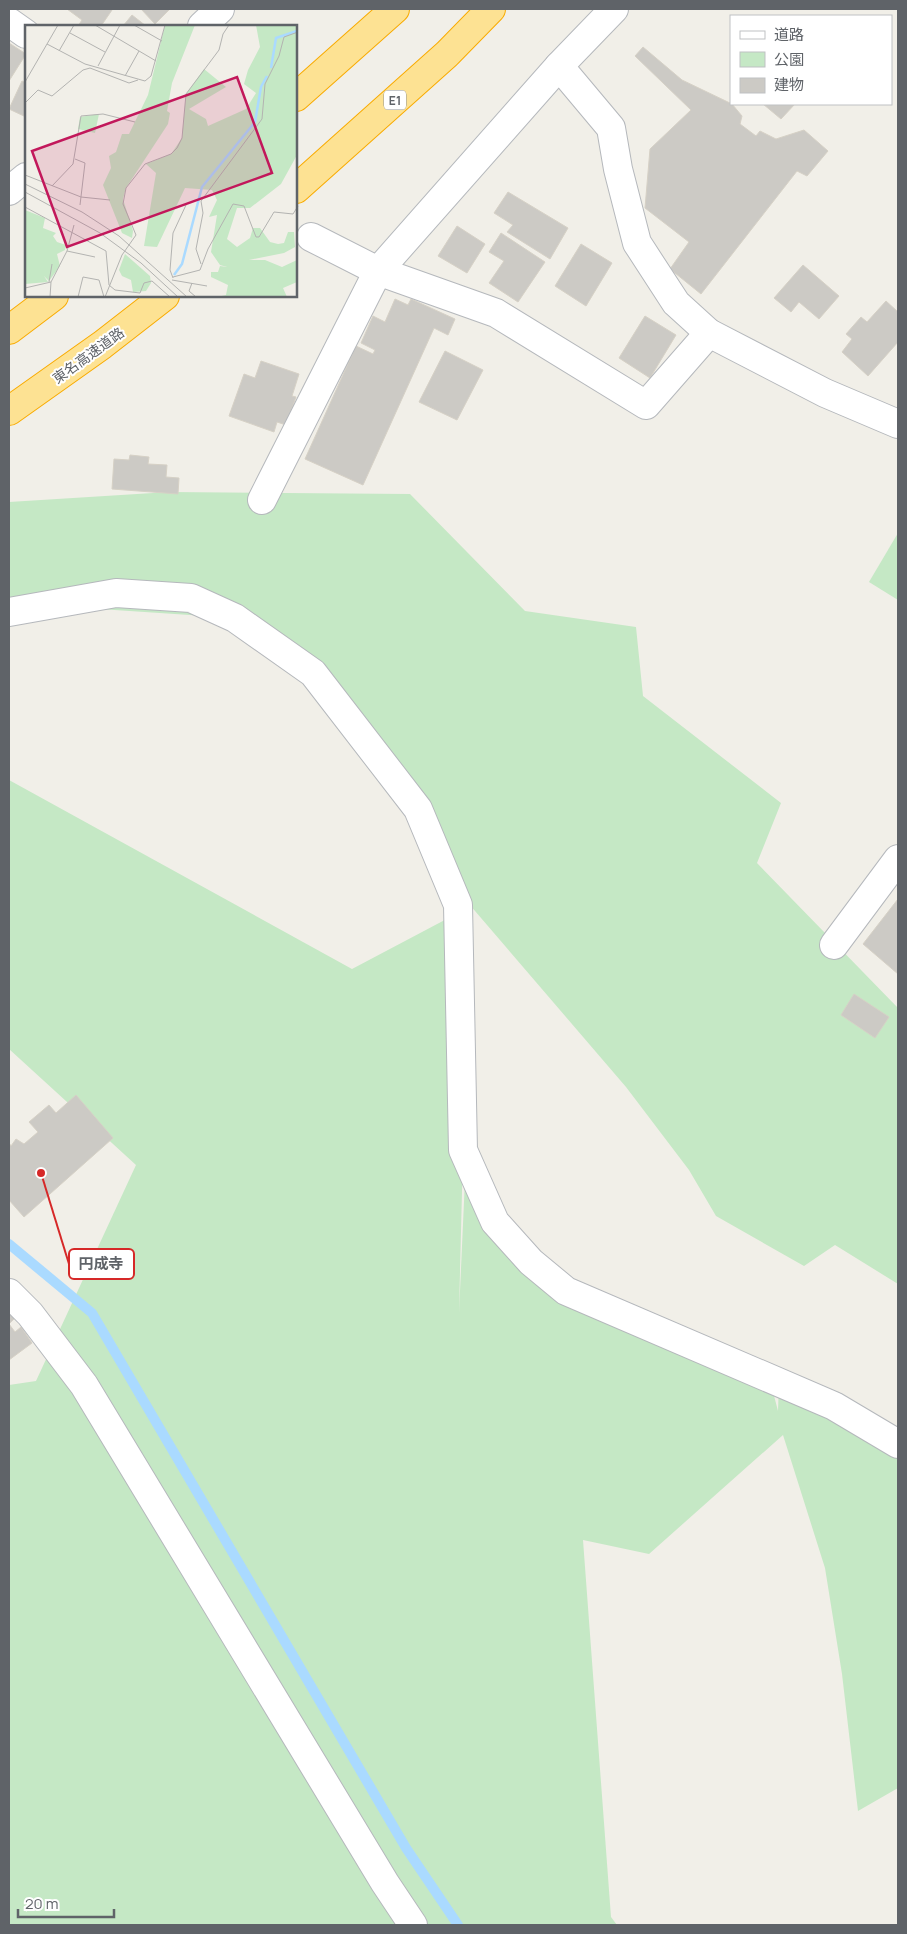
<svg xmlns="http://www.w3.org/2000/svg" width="907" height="1934" viewBox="0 0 907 1934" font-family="Manrope,'Noto Sans JP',sans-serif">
  <rect width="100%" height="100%" fill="#f1efe8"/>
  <g fill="#c5e8c5">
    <path d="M169 492 410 494 525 611 636 627 643 696 781 803 757 863 898 1008V1284L835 1245 804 1266 716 1216 689 1170 626 1087 463 897 313 673 235 618 9 603V502Z"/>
    <path d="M898 533V600L869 582Z"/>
    <path d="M9 780 352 969 458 913 463 1150 459 1313 466 1157 561 1293 771 1384 778 1411 779 1382 898 1446V1788L858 1811 842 1674 825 1568 783 1435 649 1554 583 1540 611 1917 617 1925H9V1385L36 1381 136 1165 9 1049Z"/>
  </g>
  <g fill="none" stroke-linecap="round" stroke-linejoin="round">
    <path stroke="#aadaff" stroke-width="10" d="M9 1244 92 1313 406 1848 458 1925"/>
  </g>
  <g fill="#cccac5" stroke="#d6d1c6">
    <path d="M67 9H110L112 10 101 26H78L82 20Z"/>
    <path d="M141 9H168L169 10 155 24Z"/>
    <path d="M132 15 146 26H123Z"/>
    <path d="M9 43 26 54 9 81Z"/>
    <path d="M643 47 682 80 732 104 742 116 740 124 756 136 760 131 776 139 804 130 828 151 807 176 797 171 701 294 670 269 689 242 645 208 650 149 691 110 635 56Z"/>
    <path d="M22 81 26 83V117L9 109Z"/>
    <path d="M763 104H795L781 119Z"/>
    <path d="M508 192 568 228 550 259 507 232 513 225 494 213Z"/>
    <path d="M457 226 485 244 467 273 438 256Z"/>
    <path d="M501 233 545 262 518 302 489 283 504 261 489 252Z"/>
    <path d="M581 244 612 263 586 306 555 286Z"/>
    <path d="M803 265 839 296 819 319 799 302 791 312 774 298Z"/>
    <path d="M395 299 408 305 411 299 455 319 448 335 434 328 363 485 305 459 356 346 373 354 375 350 361 343 373 316 385 322Z"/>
    <path d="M886 301 898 312V342L868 376 842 352 852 339 846 334 861 317 867 322Z"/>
    <path d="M645 316 676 335 650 378 619 358Z"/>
    <path d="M445 351 483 370 457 420 419 402Z"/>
    <path d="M261 361 299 374 292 396 296 397 286 425 277 422 274 432 229 416 244 374 255 378Z"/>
    <path d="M130 455 149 457 148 464 167 465 166 477 179 478 178 494 112 489 114 459 129 460Z"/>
    <path d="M898 899V974L863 944Z"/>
    <path d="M854 994 889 1017 875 1038 841 1015Z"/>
    <path d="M76 1095 113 1138 24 1217 9 1200V1143L11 1146 16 1139 24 1144 38 1132 29 1122 49 1105 56 1113Z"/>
    <path d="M9 1310 15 1318 9 1324 15 1332 21 1327 32 1343 9 1360Z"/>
  </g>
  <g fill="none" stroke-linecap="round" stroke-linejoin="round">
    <defs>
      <g id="street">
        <path d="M9 22 26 34"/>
        <path d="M202 26 220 9"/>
        <path d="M559 66 611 128 618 169 637 243 676 303 709 333 825 393 898 424"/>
        <path d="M9 191 26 177"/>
        <path d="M311 237 378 271 496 313 646 405 709 333"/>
        <path d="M262 500 378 271 559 66 614 9"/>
        <path d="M9 612 116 593 191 598 235 618 313 673 418 809 458 905 463 1150 495 1222 531 1262 566 1291 834 1406 898 1444"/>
        <path d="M834 945 898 859"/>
        <path d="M9 1293 30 1314 84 1385 385 1883 413 1925"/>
      </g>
      <g id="highway">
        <path d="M296 97 395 9"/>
        <path d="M296 189 447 54 491 9"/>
        <path d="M9 330 54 296"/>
        <path d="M9 411 102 345 165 296"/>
      </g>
    </defs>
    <use href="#street" stroke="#b5b8bc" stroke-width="30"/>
    <use href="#highway" stroke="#f9ab00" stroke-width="30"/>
    <use href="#street" stroke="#fff" stroke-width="28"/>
    <use href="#highway" stroke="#fde293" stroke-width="28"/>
  </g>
  <g text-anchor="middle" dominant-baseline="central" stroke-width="4" stroke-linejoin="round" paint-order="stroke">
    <rect fill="#fff" stroke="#8f9295" stroke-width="1" x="384" y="90.5" width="22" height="19" rx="4"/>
    <g font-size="12" font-weight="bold" fill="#5f6368">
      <text x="395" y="100">E1</text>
    </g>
    <g font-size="14" fill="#5f6368" stroke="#fff">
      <text transform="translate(88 355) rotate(-36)">東名高速道路</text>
    </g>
  </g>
  <g transform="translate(25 25)">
    <rect width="272" height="272" fill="#f1efe8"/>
    <path d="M140 0H170L147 58 142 86 145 88 143 99 101 163 98 174 108 206 107 213 97 208 78 160 86 143 84 131 91 127 97 109H104L123 70ZM231 0H272V130L256 159 225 183H212L202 214 212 222 225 213 228 203H235L245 217 253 219 259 218 263 207H269L270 222 259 228 224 235H240L257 242 272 235V257L258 263 262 272H192L201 270 203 260 186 252V247H193L195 241 202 242 195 240 186 227 192 190 184 192 192 175 187 165 160 163 132 222 119 221 131 148 121 139 146 129 157 113 161 69 179 44 201 62 164 84 181 94 183 101 221 84 231 68 219 59 223 45 235 22ZM74 89 70 108 53 104 55 92ZM0 185 20 193 18 203 31 208 28 211 32 217 41 220 40 225 32 229 35 241 24 256 19 251 23 257 0 259ZM100 229 125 251 126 258 121 266 108 267 106 255 97 251 94 245Z" fill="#c5e8c5"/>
    <path fill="none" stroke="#aadaff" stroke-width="2.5" d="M246 43 251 13 272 6M149 250 157 239 177 162 230 97 236 62 242 51"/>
    <path fill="none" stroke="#b3b3b1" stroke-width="1" d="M70 0 131 36M109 0 137 16M45 8 80 27M22 19 60 39 120 56 126 51 140 0M34 26 49 0M73 41 95 0M100 51 114 26M0 57 33 0M0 78 13 65 27 71 58 45 65 43 104 58 113 55M50 134 60 138 55 180M0 150 56 172 85 175M0 159 57 187 94 211 162 272M27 161 48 139 56 91 78 89 110 97M0 167 75 208 116 238 153 272M0 182 81 226 84 260 90 265 115 268 119 258 127 256 145 272M42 226 70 232M176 239 171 224 178 188 176 176 237 94 240 59 254 31 259 12 273 7M148 252 175 245 183 224 208 179 219 181 231 212H234L249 187 268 189 273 181M148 253 145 245 148 208 161 180M147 255 182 261M24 257 27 239M167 258 164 266 171 272M0 263 26 257 42 226 49 200M25 272 26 257M53 272 58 252 74 255 79 272M80 272 97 230 111 210 98 179 101 163 120 139 146 129 152 123 157 113 161 69 194 25 198 9 204 0"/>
    <path fill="#c2185b" fill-opacity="0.15" stroke="#c2185b" stroke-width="2.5" d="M212 52 247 148 42 222 7 126Z"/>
    <rect width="272" height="272" fill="none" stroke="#5f6368" stroke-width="2.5"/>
  </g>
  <path fill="none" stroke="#d62828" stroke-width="2" d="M41 1173L69 1264"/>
  <circle fill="#d62828" stroke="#fff" stroke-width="2" cx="41" cy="1173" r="5"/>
  <rect fill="#fff" stroke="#d62828" stroke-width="2" x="69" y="1249" width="65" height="30" rx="5"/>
  <g font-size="15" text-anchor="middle" font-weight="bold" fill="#5f6368">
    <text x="101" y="1269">円成寺</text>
  </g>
  <rect width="907" height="1934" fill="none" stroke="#5f6368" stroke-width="20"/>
  <rect x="730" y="15" width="162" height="90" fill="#ffffff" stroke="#bfc1c3"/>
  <rect x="740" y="31" width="25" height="8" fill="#ffffff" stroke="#bfc1c3"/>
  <text x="774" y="40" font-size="15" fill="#5f6368">道路</text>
  <rect x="740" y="52" width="25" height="15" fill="#c5e8c5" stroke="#bfc1c3"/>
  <text x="774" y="65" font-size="15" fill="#5f6368">公園</text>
  <rect x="740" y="78" width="25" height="15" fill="#cccac5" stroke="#bfc1c3"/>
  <text x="774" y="90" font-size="15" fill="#5f6368">建物</text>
  <path d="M18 1909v8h96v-8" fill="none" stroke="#5f6368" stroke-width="2.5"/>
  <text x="25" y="1909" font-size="15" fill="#5f6368" stroke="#ffffff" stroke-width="4" paint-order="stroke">20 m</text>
</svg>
